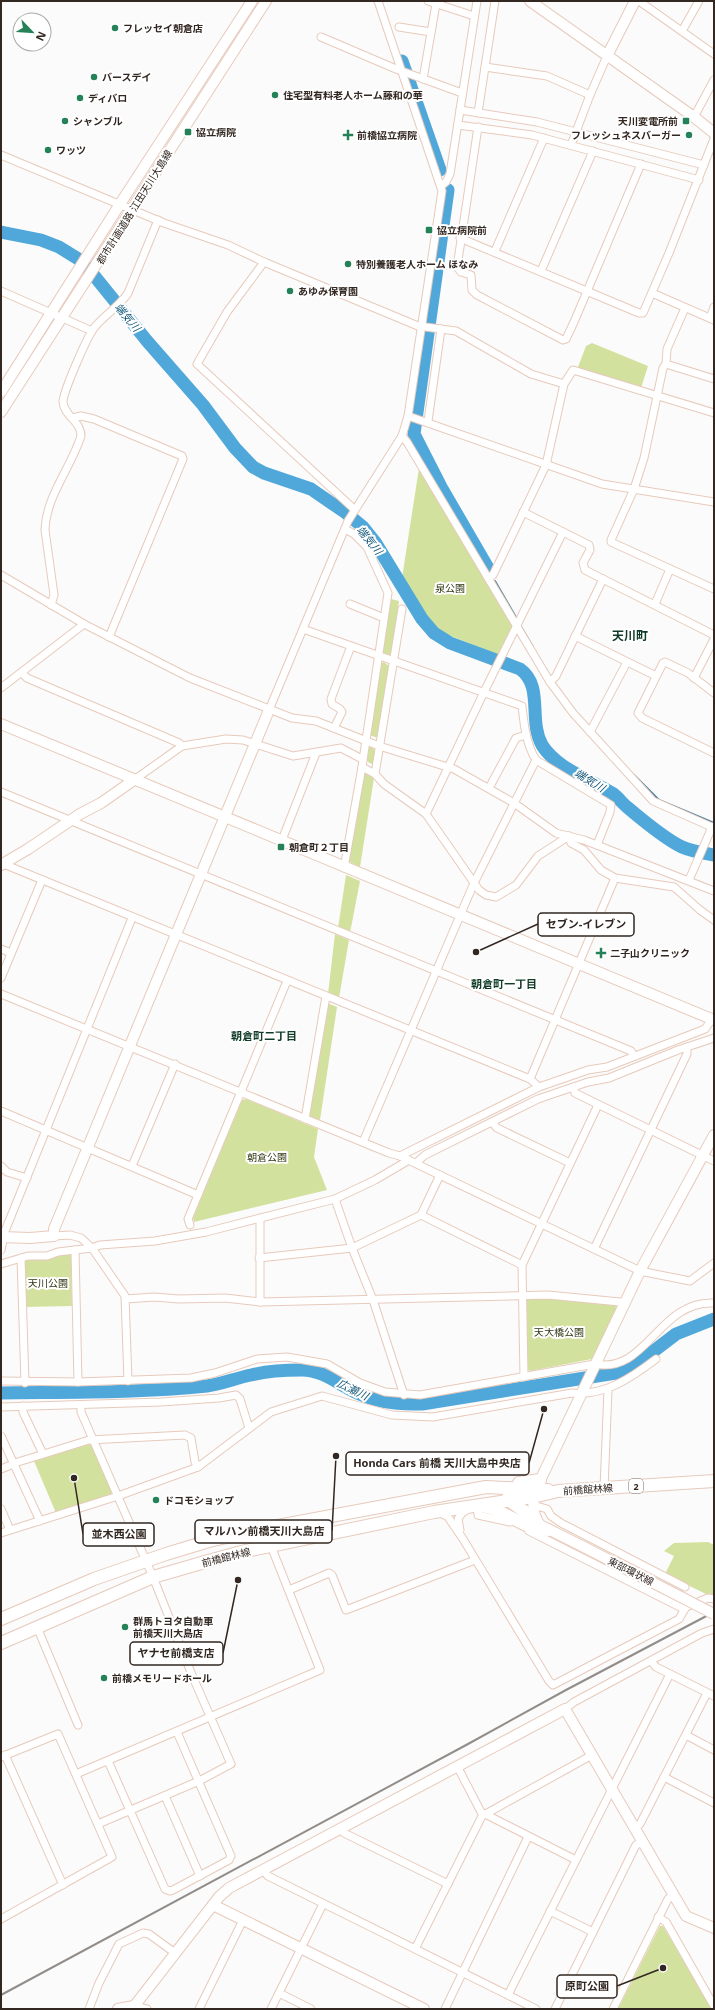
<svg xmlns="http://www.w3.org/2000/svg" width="715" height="2010" viewBox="0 0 715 2010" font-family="'Noto Sans','Noto Sans JP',sans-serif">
  <rect width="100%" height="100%" fill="#fbfbfb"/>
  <g fill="#d3e19e">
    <path d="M592 343 648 366 641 388 581 370 578 367 586 346Z"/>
    <path d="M419 468 514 625 499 655 443 633 431 623 402 578Z"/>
    <path d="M391 599 399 601 391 654 388 655 384 654 382 650Z"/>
    <path d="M384 662 390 667 378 738 369 735 380 664Z"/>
    <path d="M371 746 376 752 374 765 368 762C365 756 366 751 371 746Z"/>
    <path d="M363 772 374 778 360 867 348 861Z"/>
    <path d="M346 875 360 881 350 933 338 928Z"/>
    <path d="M335 934 349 940 339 998 328 994Z"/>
    <path d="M327 1003 337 1007 320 1120 311 1117 309 1113Z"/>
    <path d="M246 1099 318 1129 314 1157 327 1190 194 1222 193 1218 242 1100Z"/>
    <path d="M68 1252 71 1254 72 1306 25 1307 23 1262 27 1258Z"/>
    <path d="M528 1298H549L615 1305 617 1309 592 1359 530 1371 526 1368 525 1302Z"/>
    <path d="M88 1444 92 1445 112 1491 111 1495 56 1513 34 1461Z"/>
    <path d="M708 1542 714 1545V1594L708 1595 665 1574 674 1556 664 1551 674 1543Z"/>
    <path d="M660 1926H663L712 2009H618Z"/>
  </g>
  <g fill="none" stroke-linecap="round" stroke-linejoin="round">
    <g stroke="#4781a2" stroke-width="2">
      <path d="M495 581 517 619"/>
      <path d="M520 625 533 647"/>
      <path d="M634 775 659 800 714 823"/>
    </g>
    <g stroke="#50a8da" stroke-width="13">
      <path d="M402 61 440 170"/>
      <path d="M448 190 414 434 441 487 488 568"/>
      <path d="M1 232 41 240 59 247 80 260 92 273 147 341 203 405 235 448 253 467 264 473 311 489 346 513 363 527 375 542 422 619 434 633 450 643 520 669C544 686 528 720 542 745 556 768 589 779 612 793 618 797 622 803 627 807 640 818 667 840 682 847 691 851 703 853 714 855"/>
      <path d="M1 1393C69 1392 139 1393 207 1386 222 1384 236 1378 251 1375 267 1371 285 1370 302 1370 325 1370 341 1387 362 1395 381 1403 401 1404 422 1404L616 1373 642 1360 676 1334 714 1319"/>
    </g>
    <defs>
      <g id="street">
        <path d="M428 1 474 16"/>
        <path d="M639 1 714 54"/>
        <path d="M399 27 431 32"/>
        <path d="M682 31 699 1"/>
        <path d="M321 37 396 69 462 93"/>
        <path d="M485 67 547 76 590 95"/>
        <path d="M423 79 436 4"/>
        <path d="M460 110 537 122 704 165"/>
        <path d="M478 113 495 1"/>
        <path d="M694 117 714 80"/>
        <path d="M458 125 532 135 699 180"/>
        <path d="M478 127 457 267 461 272 471 275 472 290 477 295 563 340 566 339 574 322 641 164"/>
        <path d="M571 145 590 95 607 56"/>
        <path d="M1 155 164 223 228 245 264 262 418 326 456 331 531 374 564 384"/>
        <path d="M441 186 446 182 450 174 477 1"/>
        <path d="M460 238 639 313H643L669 253 714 139"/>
        <path d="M495 251 544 138"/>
        <path d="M264 262 227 312 197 364 354 509"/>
        <path d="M541 271 593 151"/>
        <path d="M1 291 92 331"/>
        <path d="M652 293 714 320"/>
        <path d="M685 308 667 349 666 364 663 368 644 458 634 489 611 540V542L714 589"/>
        <path d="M710 318 714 307"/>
        <path d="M666 364 714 379"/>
        <path d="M408 416 602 484 714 502"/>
        <path d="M72 418 81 416 94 419 182 456 183 459 109 637"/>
        <path d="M428 421 441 329"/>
        <path d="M402 436 407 442 550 682 573 713 653 801 714 828"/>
        <path d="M523 512 589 545 590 550 583 563 585 570 714 635"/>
        <path d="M1 575 84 624 190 678 292 718 316 721 379 746 454 769 514 803 556 833 584 840 714 891"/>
        <path d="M489 577 493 575 546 465 564 384 573 370 714 413"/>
        <path d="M350 604 384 618"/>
        <path d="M655 604 670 569"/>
        <path d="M51 605 54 595 45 530C46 496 71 468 81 436 81 421 64 416 63 402 63 392 87 337 94 328 104 315 119 307 128 293L158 220"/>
        <path d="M303 629 522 706C524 724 526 744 536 760L611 805 610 812 597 845"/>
        <path d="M575 636 656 676"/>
        <path d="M22 673 27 678 179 743 182 746"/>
        <path d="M694 678 714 639"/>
        <path d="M550 682 556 676 603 579"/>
        <path d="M1 688 84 624"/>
        <path d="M714 693 688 673 665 662 663 663 638 713 642 718 714 753"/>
        <path d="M269 710 348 521 402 436 408 416 442 191 378 1"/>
        <path d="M334 728 342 712 340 709 332 704 331 699 351 646"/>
        <path d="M590 732 627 662"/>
        <path d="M362 767 375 774 384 784 426 814 479 890 486 895 496 897 516 885 538 856 569 836"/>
        <path d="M375 774 402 609"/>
        <path d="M134 780 182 746 226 739 243 740 293 756 341 748 362 759"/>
        <path d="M489 788 516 738 526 735"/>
        <path d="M1 792 631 1051 634 1056"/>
        <path d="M426 814 484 692 563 532"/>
        <path d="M569 836 571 843 584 850 601 870 615 878 674 887 700 910 714 920"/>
        <path d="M282 840 316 753"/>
        <path d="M1 863 530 1079 539 1087"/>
        <path d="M344 868 362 767 388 593 367 547 354 534 345 529"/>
        <path d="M689 880 712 827"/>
        <path d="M1 949 11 953"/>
        <path d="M1 978 42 880"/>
        <path d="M1 994 389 1153 400 1156 640 1271 690 1281 714 1263"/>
        <path d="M530 1079 615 878"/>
        <path d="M573 1087 575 1093 714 1161"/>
        <path d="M1 1111 198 1195"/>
        <path d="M305 1119 326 996"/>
        <path d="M492 1122 497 1128 570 1163"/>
        <path d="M363 1142 474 883 536 760"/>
        <path d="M400 1156 539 1087 588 1070 607 1067 705 1029 712 1019"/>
        <path d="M416 1163 425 1155 538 1099 588 1082 609 1078 678 1050 714 1038"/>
        <path d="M1 1166 7 1172 27 1178"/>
        <path d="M132 1166 175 1064"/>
        <path d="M335 1199 352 1248 373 1300 404 1395"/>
        <path d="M421 1215 522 1265"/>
        <path d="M190 1225 188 1219 287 981"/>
        <path d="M54 1236 70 1235 81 1238 92 1248 125 1296 128 1381"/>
        <path d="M594 1249 687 1054V1047"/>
        <path d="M1 1250 5 1231 132 918"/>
        <path d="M75 1250 78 1382"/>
        <path d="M21 1258 25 1383"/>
        <path d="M259 1258 352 1248 421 1215 440 1175"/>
        <path d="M1 1264 28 1256H47L58 1252 92 1248 100 1245 155 1241 206 1232 335 1199 375 1180 409 1160"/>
        <path d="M126 1299 154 1297 179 1299 225 1298 260 1302 548 1295 620 1302 624 1304"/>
        <path d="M260 1302V1218"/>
        <path d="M524 1377 522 1265 598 1105"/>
        <path d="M1 1381 78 1382 191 1378 215 1373 257 1359 287 1357 327 1364 360 1383 385 1392 420 1395 595 1364C646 1375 659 1300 714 1303"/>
        <path d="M81 1405V1412L153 1577 192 1675 231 1764 199 1781 98 1824"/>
        <path d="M23 1406V1412L43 1454"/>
        <path d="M1 1407 161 1402 219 1398 236 1395 240 1399 249 1428"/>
        <path d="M1 1436 40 1521"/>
        <path d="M1 1469 18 1462 89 1440 185 1435 191 1438 195 1462 198 1467"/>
        <path d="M604 1488 608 1390"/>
        <path d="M533 1505 547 1509 551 1516 561 1523 685 1587"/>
        <path d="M477 1506 478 1515 510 1522"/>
        <path d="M1 1509 10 1530"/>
        <path d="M439 1512 448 1517 463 1539 549 1681 553 1685 679 1619 686 1607 708 1598 714 1599"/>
        <path d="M460 1530 458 1519 462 1513 468 1509"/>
        <path d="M529 1531 684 1609"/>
        <path d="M1 1533 118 1496 198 1467 271 1412 322 1396 392 1415 433 1417 572 1393C605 1396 631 1378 656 1359"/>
        <path d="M289 1590 329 1573 332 1575 346 1610 475 1560"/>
        <path d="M37 1627 78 1725"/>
        <path d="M651 1661 656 1667 714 1696"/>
        <path d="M565 1709 574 1702 702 1633 714 1629"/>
        <path d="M686 1735 714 1750"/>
        <path d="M5 1755 63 1885"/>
        <path d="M1 1757 58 1734 112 1857 1 1919"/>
        <path d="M108 1761 165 1889 170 1891 173 1890 229 1860 231 1856 177 1732"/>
        <path d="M457 1766 481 1812 576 1860"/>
        <path d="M76 1774 320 1670 271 1546"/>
        <path d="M664 1777 714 1803"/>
        <path d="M165 1796 200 1876"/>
        <path d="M340 1828 344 1833 448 1884"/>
        <path d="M634 1828 640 1824 707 1693"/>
        <path d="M263 1870 268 1876 536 2009"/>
        <path d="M550 1911 593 1932"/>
        <path d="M658 1917 666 1922 714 2006"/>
        <path d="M415 1949 482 1816 592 1755"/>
        <path d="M279 1993 311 2009"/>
        <path d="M508 1995 670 1674"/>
        <path d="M134 2006 147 2009"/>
        <path d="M89 2009 99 1983 119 1944 143 1933 149 1934 175 1953"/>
        <path d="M199 2009 243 1920"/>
        <path d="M271 2009 323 1904"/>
        <path d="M445 2009 528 1837"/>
        <path d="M555 2009 636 1845 642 1842"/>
        <path d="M613 2009 668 1899 673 1895"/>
      </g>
      <g id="secondary">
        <path d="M530 1 694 117 714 133"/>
        <path d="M607 56 635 1"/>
        <path d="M1 392 120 204 252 1"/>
        <path d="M1 412 266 1"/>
        <path d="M1 724 714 1020"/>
        <path d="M1 865 28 849 80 814 101 803 134 780"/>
        <path d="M1 1237 30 1238 54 1236V1229L269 710"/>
        <path d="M582 1546 540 1525C532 1514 532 1501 536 1489L640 1271 714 1135"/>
        <path d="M213 1905 424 2009"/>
        <path d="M118 2009 134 2006"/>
        <path d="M132 2009 219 1897 229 1888 565 1709 686 1916 714 1928"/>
      </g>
      <g id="primary">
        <path d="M519 1483 540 1480"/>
        <path d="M507 1499 535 1519"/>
        <path d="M482 1506 492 1508 532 1528 548 1530"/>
        <path d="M1 1619 94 1579 166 1554 209 1541 262 1529 486 1487 548 1490"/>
        <path d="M1 1643 153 1577 205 1562 241 1552 434 1512 533 1497 558 1491 714 1481"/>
      </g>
    </defs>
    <use href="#street" stroke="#e7cabb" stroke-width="9"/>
    <use href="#secondary" stroke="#e7cabb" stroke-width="12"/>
    <use href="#primary" stroke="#e7cabb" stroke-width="14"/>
    <use href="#street" stroke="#fff" stroke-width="7"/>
    <use href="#secondary" stroke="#fff" stroke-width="10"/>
    <use href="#primary" stroke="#fff" stroke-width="12"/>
    <path stroke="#938d8a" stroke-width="2" d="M1 1995 468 1744 566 1690 714 1612"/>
    <defs>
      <path id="secondary-bridge" d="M582 1546 714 1614"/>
    </defs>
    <use href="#secondary-bridge" stroke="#e7cabb" stroke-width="12" stroke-linecap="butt"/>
    <use href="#secondary-bridge" stroke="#fff" stroke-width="10"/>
  </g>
  <g fill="#248158" stroke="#fff" stroke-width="1.5">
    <circle cx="115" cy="28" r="4"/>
    <circle cx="94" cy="77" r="4"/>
    <circle cx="275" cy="95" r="4"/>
    <circle cx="80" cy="98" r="4"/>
    <circle cx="65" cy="121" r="4"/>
    <rect x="682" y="117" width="8" height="8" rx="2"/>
    <rect x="184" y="128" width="8" height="8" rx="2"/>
    <path d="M346 129h4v4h4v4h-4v4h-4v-4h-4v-4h4z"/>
    <circle cx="689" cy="135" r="4"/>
    <circle cx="48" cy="150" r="4"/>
    <rect x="425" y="226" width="8" height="8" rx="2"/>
    <circle cx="348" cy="264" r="4"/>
    <circle cx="290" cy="291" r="4"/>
    <rect x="277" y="843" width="8" height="8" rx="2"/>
    <path d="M599 947h4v4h4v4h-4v4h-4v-4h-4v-4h4z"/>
    <circle cx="156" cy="1500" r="4"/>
    <circle cx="125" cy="1627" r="4"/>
    <circle cx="104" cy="1678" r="4"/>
  </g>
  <g text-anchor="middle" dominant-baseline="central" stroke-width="4" stroke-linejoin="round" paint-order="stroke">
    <rect fill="#fff" stroke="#706864" stroke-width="1" x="629" y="1479" width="14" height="14" rx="3"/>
    <g font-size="9" font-weight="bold" fill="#322721">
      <text x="636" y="1486">2</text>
    </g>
    <g font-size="10" font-weight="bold" fill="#322721" stroke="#fff" text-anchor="start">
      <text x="123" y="28">フレッセイ朝倉店</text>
      <text x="102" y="77">バースデイ</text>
      <text x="283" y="95">住宅型有料老人ホーム藤和の華</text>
      <text x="88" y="98">ディバロ</text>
      <text x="73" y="121">シャンブル</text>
      <text x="678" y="121" text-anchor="end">天川変電所前</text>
      <text x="196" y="132">協立病院</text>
      <text x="357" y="135">前橋協立病院</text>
      <text x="681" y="135" text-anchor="end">フレッシュネスバーガー</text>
      <text x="56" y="150">ワッツ</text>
      <text x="437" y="230">協立病院前</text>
      <text x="356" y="264">特別養護老人ホーム ほなみ</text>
      <text x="298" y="291">あゆみ保育園</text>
      <text x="289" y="847">朝倉町２丁目</text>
      <text x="610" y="953">二子山クリニック</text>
      <text x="164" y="1500">ドコモショップ</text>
      <text x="133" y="1621">群馬トヨタ自動車<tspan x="133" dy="12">前橋天川大島店</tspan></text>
      <text x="112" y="1678">前橋メモリードホール</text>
    </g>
    <g font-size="10" fill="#322721" stroke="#fff">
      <text transform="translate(134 207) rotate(-58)">都市計画道路 江田天川大島線</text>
      <text transform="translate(588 1489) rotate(-4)">前橋館林線</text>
      <text transform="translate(226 1557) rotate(-14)">前橋館林線</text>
      <text transform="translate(631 1571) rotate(27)">東部環状線</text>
    </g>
    <g font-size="10" fill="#2f3611" stroke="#fff">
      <text x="450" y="588">泉公園</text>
      <text x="267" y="1157">朝倉公園</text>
      <text x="48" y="1283">天川公園</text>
      <text x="559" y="1332">天大橋公園</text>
    </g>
    <g font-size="11" font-style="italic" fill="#115678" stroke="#fff">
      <text transform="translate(128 317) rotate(50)">端気川</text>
      <text transform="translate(370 540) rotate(51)">端気川</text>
      <text transform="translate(590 780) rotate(31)">端気川</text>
      <text transform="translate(353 1389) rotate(26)">広瀬川</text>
    </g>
    <g font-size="11" font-weight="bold" fill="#103b27" stroke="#fff">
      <text x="504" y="983">朝倉町一丁目</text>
      <text x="264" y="1035">朝倉町二丁目</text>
    </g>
    <g font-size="12" font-weight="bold" fill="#103b27" stroke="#fff">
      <text x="630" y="635">天川町</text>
    </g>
  </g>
  <path fill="none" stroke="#322721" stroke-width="1.5" d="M476 952L538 924M544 1409L529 1463M336 1456L332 1531M74 1478L83 1534M238 1580L223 1653M663 1968L617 1986"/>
  <g fill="#322721" stroke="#fff" stroke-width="1.5">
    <circle cx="476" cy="952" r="4"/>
    <circle cx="544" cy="1409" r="4"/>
    <circle cx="336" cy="1456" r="4"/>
    <circle cx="74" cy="1478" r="4"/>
    <circle cx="238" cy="1580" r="4"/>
    <circle cx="663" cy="1968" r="4"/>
  </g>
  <g fill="#fff" stroke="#322721" stroke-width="1.5">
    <rect x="538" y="913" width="96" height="23" rx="4"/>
    <rect x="346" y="1452" width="183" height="23" rx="4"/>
    <rect x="195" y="1520" width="137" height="23" rx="4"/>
    <rect x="83" y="1523" width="71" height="23" rx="4"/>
    <rect x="130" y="1642" width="93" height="23" rx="4"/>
    <rect x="557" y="1975" width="60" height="23" rx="4"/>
  </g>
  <g font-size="11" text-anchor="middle" font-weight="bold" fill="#322721">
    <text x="586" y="928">セブン-イレブン</text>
    <text x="437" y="1467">Honda Cars 前橋 天川大島中央店</text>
    <text x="264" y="1535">マルハン前橋天川大島店</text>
    <text x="119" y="1538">並木西公園</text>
    <text x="176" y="1657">ヤナセ前橋支店</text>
    <text x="587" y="1990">原町公園</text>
  </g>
  <rect width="715" height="2010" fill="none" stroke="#322721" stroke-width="4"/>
  <g transform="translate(32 32) rotate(115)"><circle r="19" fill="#ffffff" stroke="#ada9a6"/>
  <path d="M0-3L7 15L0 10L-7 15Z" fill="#248158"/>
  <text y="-6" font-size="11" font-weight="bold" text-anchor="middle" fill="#322721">N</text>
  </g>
</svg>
